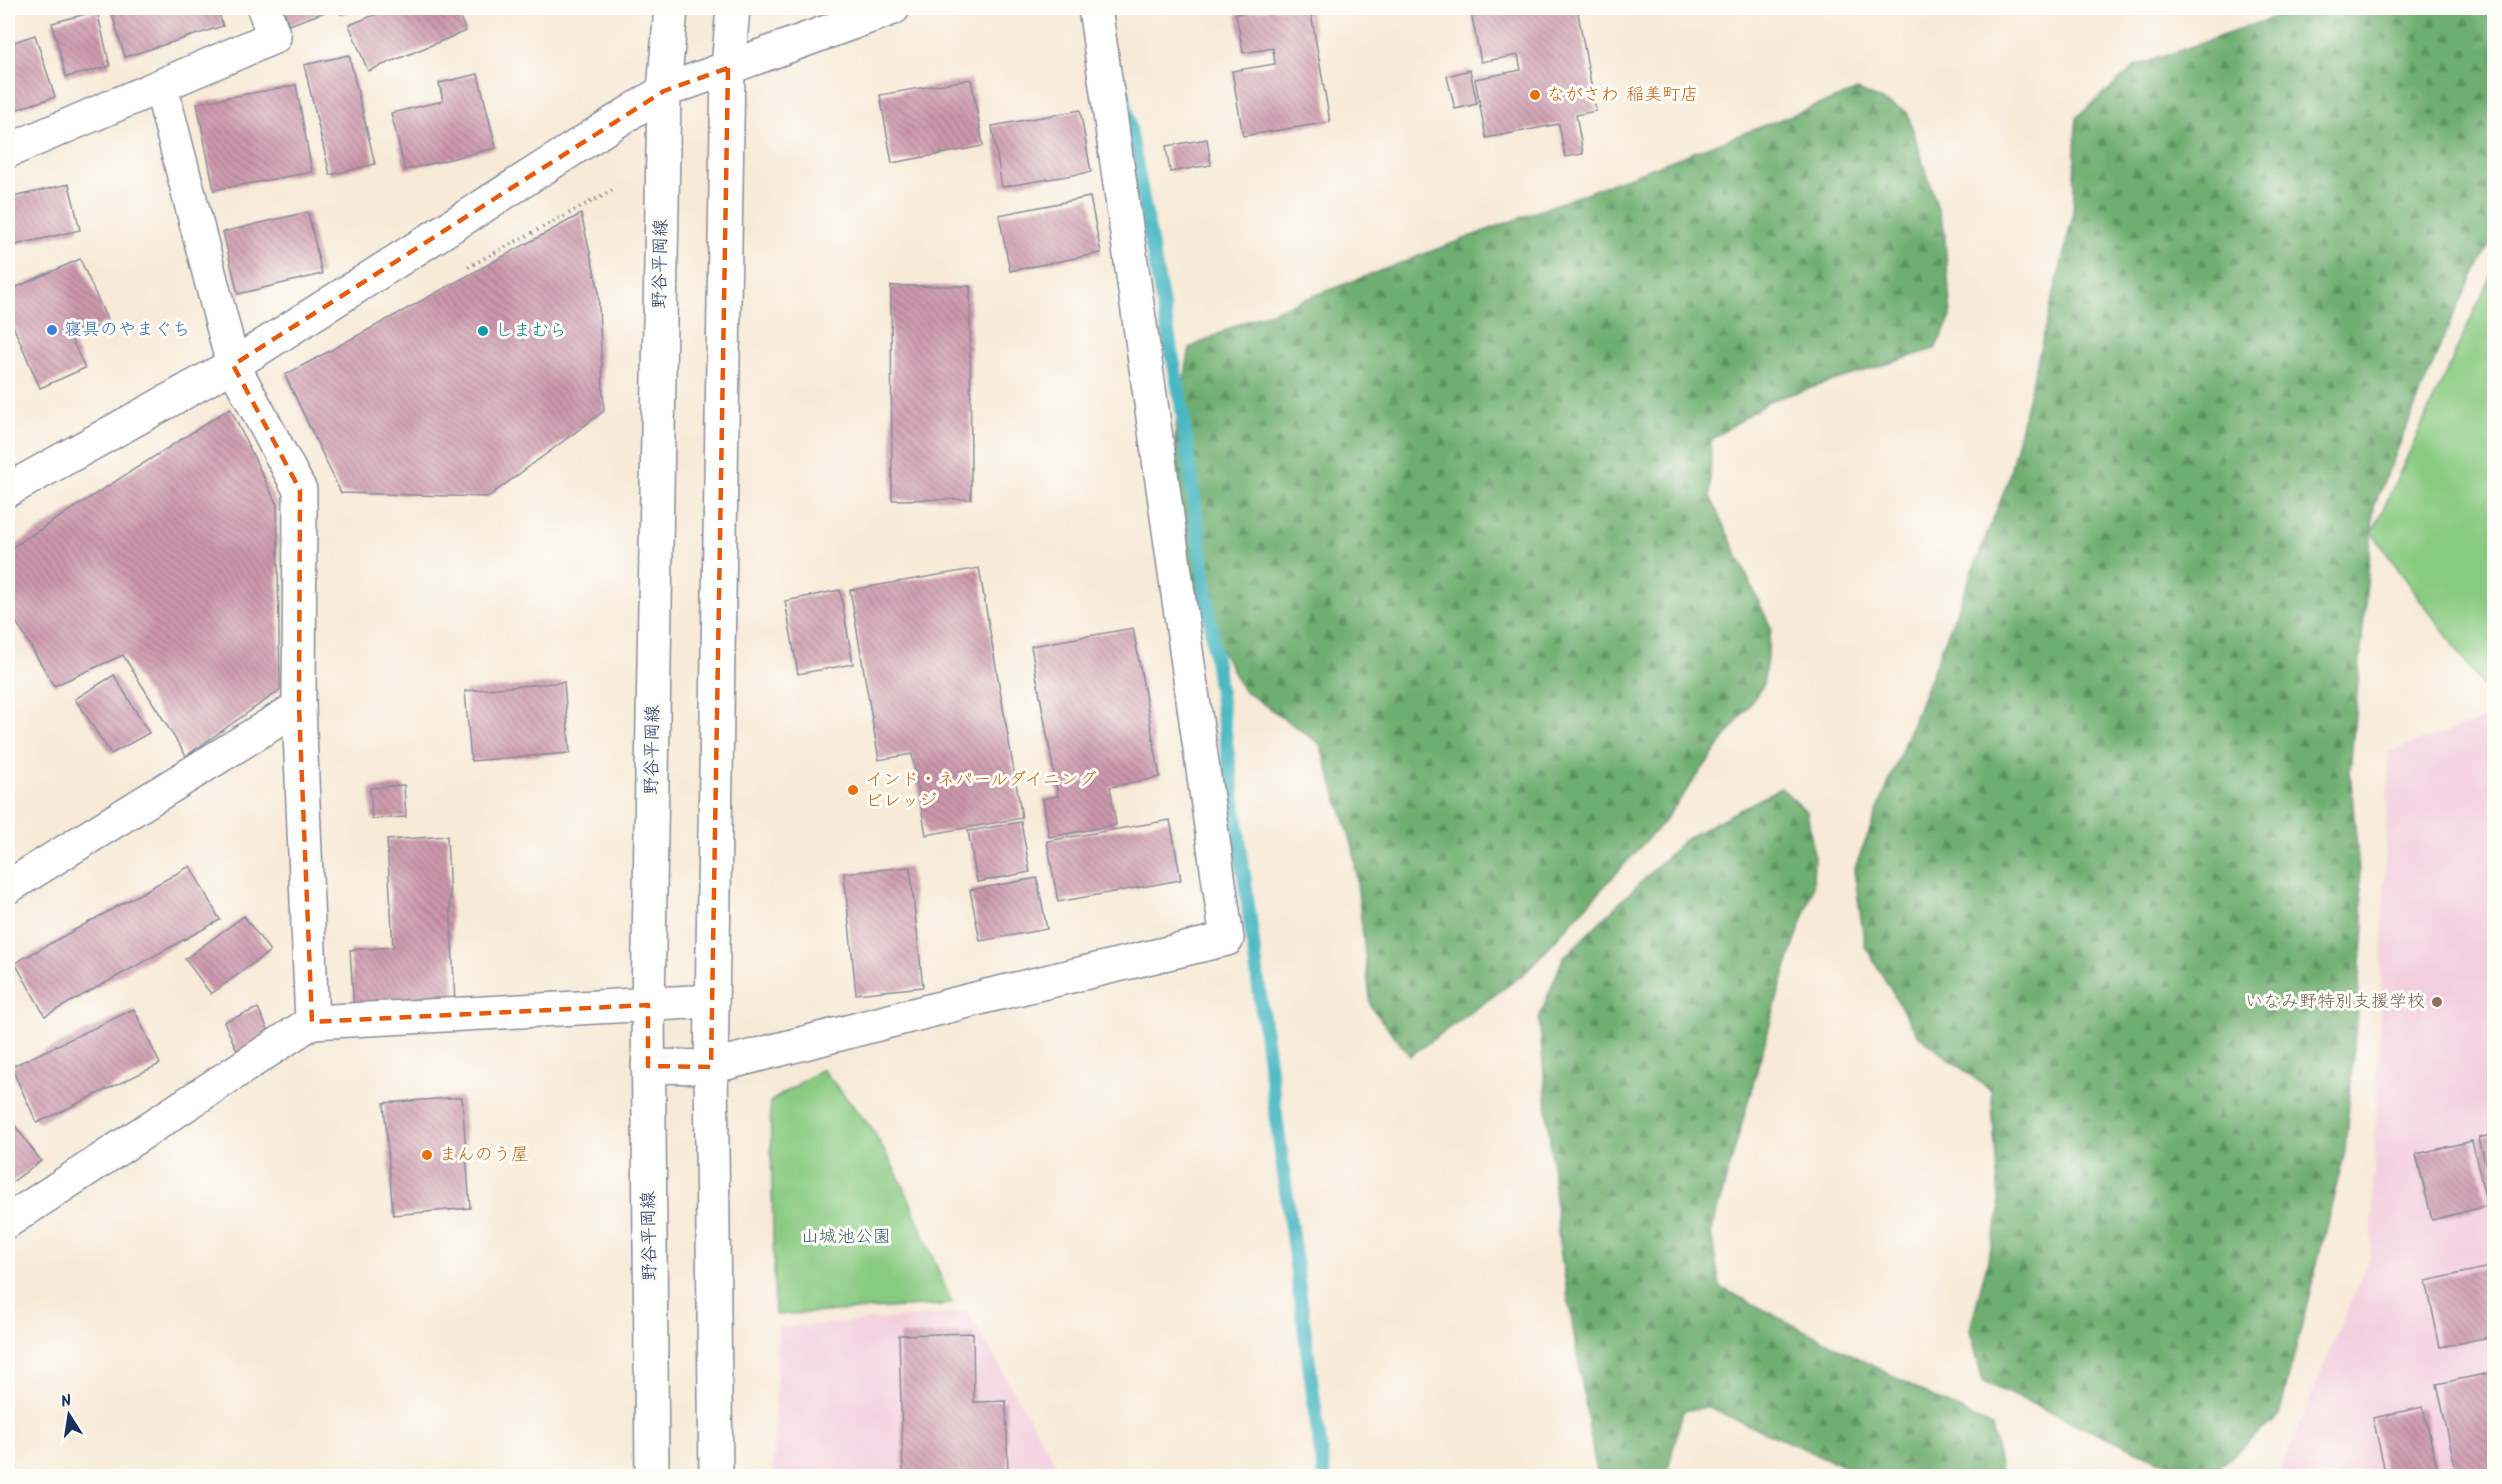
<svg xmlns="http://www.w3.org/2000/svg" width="2502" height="1484" viewBox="0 0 2502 1484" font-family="Kalam,'Klee One',sans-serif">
  <defs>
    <pattern id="forest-firs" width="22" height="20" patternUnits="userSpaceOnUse" patternTransform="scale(1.5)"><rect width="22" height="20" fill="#6eae6f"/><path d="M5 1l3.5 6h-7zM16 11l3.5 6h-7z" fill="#5a8e5e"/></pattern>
    <pattern id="building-back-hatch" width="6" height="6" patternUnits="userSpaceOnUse" patternTransform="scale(1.5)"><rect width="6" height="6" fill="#cc97aa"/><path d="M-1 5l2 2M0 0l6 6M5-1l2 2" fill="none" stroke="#a57c8e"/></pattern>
  </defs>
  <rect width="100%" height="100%" fill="#fdfcf7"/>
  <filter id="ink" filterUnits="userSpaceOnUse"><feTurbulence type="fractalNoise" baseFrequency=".0167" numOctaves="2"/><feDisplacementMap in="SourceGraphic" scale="12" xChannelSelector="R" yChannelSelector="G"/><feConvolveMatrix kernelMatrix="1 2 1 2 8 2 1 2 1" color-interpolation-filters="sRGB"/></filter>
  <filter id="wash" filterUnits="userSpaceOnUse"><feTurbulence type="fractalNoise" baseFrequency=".008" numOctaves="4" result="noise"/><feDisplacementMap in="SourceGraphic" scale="24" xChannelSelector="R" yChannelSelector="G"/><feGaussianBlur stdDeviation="1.35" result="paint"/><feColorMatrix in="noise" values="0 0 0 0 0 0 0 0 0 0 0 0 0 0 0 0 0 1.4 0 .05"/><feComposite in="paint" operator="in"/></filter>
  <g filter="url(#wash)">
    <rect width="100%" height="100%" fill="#f7ead7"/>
    <g fill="#f3cfde">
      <path d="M2494 716V1476H2278L2371 1253 2389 752Z"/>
      <path d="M968 1312 1063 1476H773L778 1328Z"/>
    </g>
    <g fill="#89ca81" stroke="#527c70" stroke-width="1.5">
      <path d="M2494 269V701L2372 533Z"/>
      <path d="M822 1069 872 1129 904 1187 952 1304 775 1315 770 1102Z"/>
    </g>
    <g fill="url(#forest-firs)" stroke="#446e66" stroke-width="1.5">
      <path d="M2301 8H2494V235L2452 318 2374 506 2350 770 2364 928 2345 1151 2279 1416 2218 1467 2165 1463 1983 1382 1970 1329 2000 1213 1991 1091 1917 1034 1865 946 1854 870 2007 484 2073 216 2076 118 2136 66Z"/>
      <path d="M1858 90 1907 112 1944 228 1951 317 1935 349 1769 401 1711 440 1710 496 1771 628 1763 686 1665 820 1524 974 1410 1056 1371 1007 1353 847 1320 744 1242 689 1200 610 1171 506 1176 425 1190 348 1239 324Z"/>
      <path d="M1781 788 1807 812 1814 854 1813 888 1783 978 1711 1233 1720 1287 1992 1427 2002 1476H1867L1707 1407 1683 1411 1666 1476H1597L1559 1243 1539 1018 1563 958 1686 838Z"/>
    </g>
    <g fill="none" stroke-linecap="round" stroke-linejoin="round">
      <path stroke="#49b7c2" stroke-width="14" d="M1123 92 1181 402 1324 1476"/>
    </g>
    <g id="blocks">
      <g fill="url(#building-back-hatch)">
        <path d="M110 8H217L223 26 125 57Z"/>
        <path d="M283 8H336L289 25Z"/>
        <path d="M339 8H360L341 14Z"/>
        <path d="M392 8H456L466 31 368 71 349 25Z"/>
        <path d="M1271 8H1310L1330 122 1243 136 1232 71 1275 64 1273 48 1243 53 1236 14Z"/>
        <path d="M1470 8H1577L1596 111 1576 115 1583 154 1565 157 1559 124 1486 138 1475 79 1521 70 1518 55 1481 62Z"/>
        <path d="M97 11 110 66 66 77 52 23Z"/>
        <path d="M35 35 55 97 8 112V44Z"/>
        <path d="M349 55 375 164 330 175 304 65Z"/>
        <path d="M1470 70 1477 104 1455 109 1447 76Z"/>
        <path d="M478 74 496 148 405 170 391 113 443 101 439 83Z"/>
        <path d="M971 79 983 146 892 163 880 95Z"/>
        <path d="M296 85 312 172 214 190 197 103Z"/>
        <path d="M1080 110 1091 172 1002 187 992 126Z"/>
        <path d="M1207 139 1211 165 1170 172 1166 146Z"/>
        <path d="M69 184 80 230 11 246 8 233V198Z"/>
        <path d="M1090 197 1101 253 1010 271 999 215Z"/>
        <path d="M308 212 322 274 238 294 223 232Z"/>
        <path d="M581 214 598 287 604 411 488 497 341 493 285 375Z"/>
        <path d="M80 259 108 322 71 338 85 368 40 388 8 314V291Z"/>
        <path d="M891 286H970L971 499 892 500Z"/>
        <path d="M230 408 277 505 280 690 186 756 123 655 54 686 8 608V550Z"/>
        <path d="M979 568 1022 818 926 835 912 754 879 760 850 590Z"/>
        <path d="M840 590 853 664 798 674 785 601Z"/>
        <path d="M1133 628 1160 777 1110 787 1116 825 1049 837 1043 799 1058 796 1031 646Z"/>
        <path d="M114 675 149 733 111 754 75 699Z"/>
        <path d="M564 682 570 753 471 761 465 691Z"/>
        <path d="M404 785 406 817 372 819 370 788Z"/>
        <path d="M1170 820 1181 880 1058 902 1047 841Z"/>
        <path d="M1021 822 1030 872 977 882 968 831Z"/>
        <path d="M447 836 455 1004 354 1010 350 950 393 947 387 840Z"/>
        <path d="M190 866 220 920 45 1016 15 963Z"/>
        <path d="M910 867 923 987 856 994 844 873Z"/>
        <path d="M1037 878 1047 929 980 941 970 890Z"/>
        <path d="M244 916 270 951 211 994 185 959Z"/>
        <path d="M258 1008 273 1040 239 1055 224 1022Z"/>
        <path d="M134 1009 160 1064 37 1123 11 1067Z"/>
        <path d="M462 1097 470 1208 393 1215 384 1103Z"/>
        <path d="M8 1116 41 1161 8 1185Z"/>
        <path d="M2494 1134V1199L2479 1138Z"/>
        <path d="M2472 1141 2487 1206 2432 1220 2416 1154Z"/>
        <path d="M2494 1266V1336L2440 1347 2426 1281Z"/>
        <path d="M973 1333 974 1402 1006 1401 1008 1476H903L899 1335Z"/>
        <path d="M2494 1372V1476H2457L2437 1384Z"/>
        <path d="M2423 1407 2439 1476H2386L2373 1418Z"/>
      </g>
    </g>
  </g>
  <g filter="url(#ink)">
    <use href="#blocks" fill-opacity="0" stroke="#898c9a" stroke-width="1.5"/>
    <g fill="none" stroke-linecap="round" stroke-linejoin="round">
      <defs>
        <g id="street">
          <path d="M161 87 233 365 300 490 299 707 312 1022"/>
          <path d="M8 151 274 37 264 8"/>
          <path d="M8 887 299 707"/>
          <path d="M648 1066 711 1067 987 996 1227 939 1095 8"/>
          <path d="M8 1221 312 1022 712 1001"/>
        </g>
        <g id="secondary">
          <path d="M8 490 233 365 664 91 893 8"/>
          <path d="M652 1476 648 1005 664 91 671 8"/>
          <path d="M716 1476 711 1067 728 68 733 8"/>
        </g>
      </defs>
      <use href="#street" stroke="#898c9a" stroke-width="36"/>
      <use href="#secondary" stroke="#898c9a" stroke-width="36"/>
      <path stroke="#898c9a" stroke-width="4" stroke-dasharray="1.5 4.5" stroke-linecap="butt" d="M468 267 613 190"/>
      <use href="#street" stroke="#fff" stroke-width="33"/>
      <use href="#secondary" stroke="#fff" stroke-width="33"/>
    </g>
  </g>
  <path fill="none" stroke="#e8590c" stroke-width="4.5" stroke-dasharray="12 8" stroke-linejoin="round" d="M728 68 711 1067 648 1066V1005L312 1022 299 707 300 490 233 365 664 91Z"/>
  <g fill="#e8710a" stroke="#fdfcf7" stroke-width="2">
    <circle cx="1535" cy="95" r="6"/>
    <circle cx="853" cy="790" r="6"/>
    <circle cx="427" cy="1155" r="6"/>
  </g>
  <circle fill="#3f7fe0" stroke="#fdfcf7" stroke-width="2" cx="52" cy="330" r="6"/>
  <circle fill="#0f9aa8" stroke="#fdfcf7" stroke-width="2" cx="483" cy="331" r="6"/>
  <circle fill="#8d6e63" stroke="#fdfcf7" stroke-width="2" cx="2437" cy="1002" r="6"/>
  <g text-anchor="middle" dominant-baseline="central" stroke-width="6" stroke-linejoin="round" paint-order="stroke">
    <g font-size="18" fill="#c56008" stroke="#fdfcf7" text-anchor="start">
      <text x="1547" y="95">ながさわ 稲美町店</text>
      <text x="865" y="780">インド・ネパールダイニング<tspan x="865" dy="21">ビレッジ</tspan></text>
      <text x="439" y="1155">まんのう屋</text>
    </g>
    <g font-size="18" fill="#1b2f5e" stroke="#fdfcf7">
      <text transform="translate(661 264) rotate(-89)">野谷平岡線</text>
      <text transform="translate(653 750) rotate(-89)">野谷平岡線</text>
      <text transform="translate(650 1236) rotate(-91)">野谷平岡線</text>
    </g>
    <g font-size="18" fill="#366cbe" stroke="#fdfcf7" text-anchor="start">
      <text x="64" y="330">寝具のやまぐち</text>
    </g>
    <g font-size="18" fill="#0d838f" stroke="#fdfcf7" text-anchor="start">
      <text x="495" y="331">しまむら</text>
    </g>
    <g font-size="18" fill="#785e54" stroke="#fdfcf7" text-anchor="end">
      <text x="2425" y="1002">いなみ野特別支援学校</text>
    </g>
    <g font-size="18" fill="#3c5e68" stroke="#fdfcf7">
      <text x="846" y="1237">山城池公園</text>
    </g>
  </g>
  <rect width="2502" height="1484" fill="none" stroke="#fdfcf7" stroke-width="30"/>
  <g transform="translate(69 1415) rotate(348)" stroke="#fdfcf7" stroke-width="4.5" paint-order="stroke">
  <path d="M0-4.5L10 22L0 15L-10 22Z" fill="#1b2f5e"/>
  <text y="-9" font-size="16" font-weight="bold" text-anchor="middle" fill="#1b2f5e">N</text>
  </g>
</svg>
